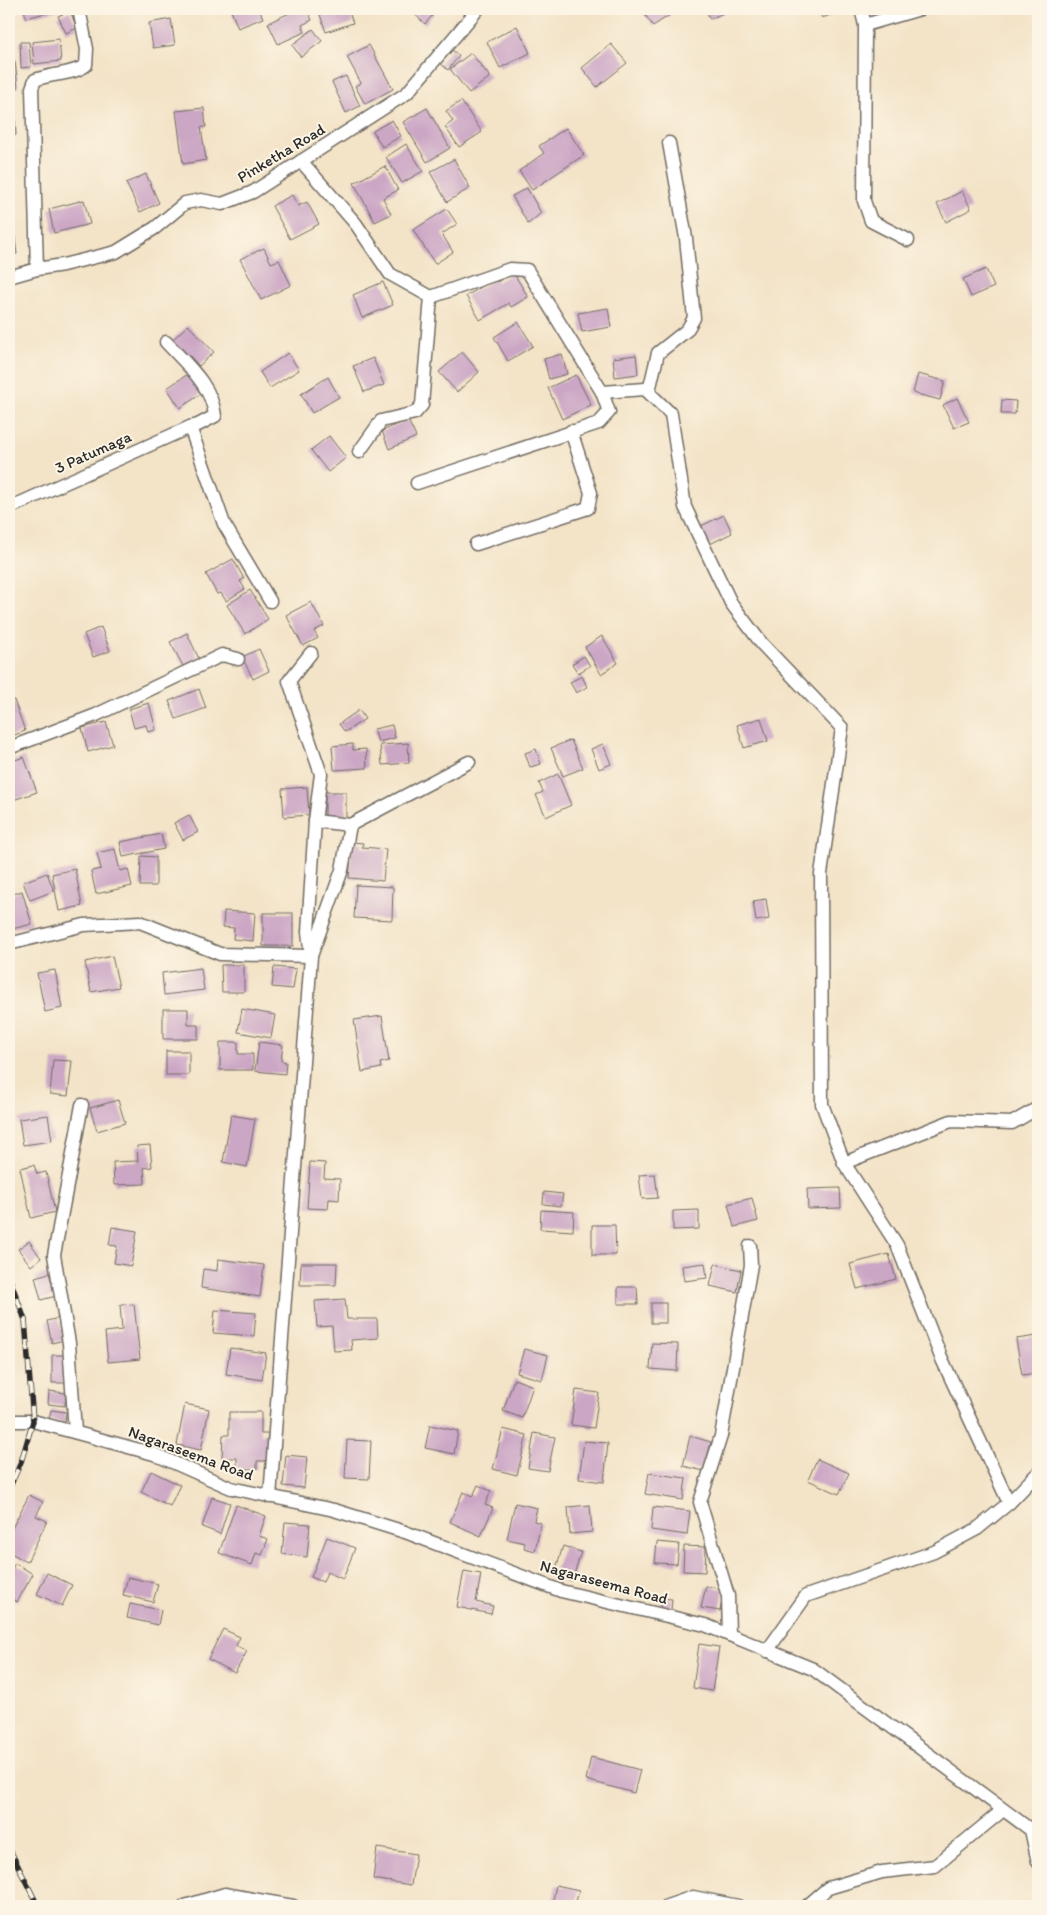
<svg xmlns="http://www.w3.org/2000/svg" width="1047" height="1915" viewBox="0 0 1047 1915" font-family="Itim,sans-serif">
  <rect width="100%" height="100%" fill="#fcf5e5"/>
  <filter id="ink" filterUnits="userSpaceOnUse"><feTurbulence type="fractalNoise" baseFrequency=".02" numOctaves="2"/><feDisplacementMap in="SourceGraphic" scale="10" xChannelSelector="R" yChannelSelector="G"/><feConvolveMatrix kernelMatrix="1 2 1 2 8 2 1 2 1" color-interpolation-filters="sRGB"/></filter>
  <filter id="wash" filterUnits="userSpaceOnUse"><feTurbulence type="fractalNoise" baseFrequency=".0096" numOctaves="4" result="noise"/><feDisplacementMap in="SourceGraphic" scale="20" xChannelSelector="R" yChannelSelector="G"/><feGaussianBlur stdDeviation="1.12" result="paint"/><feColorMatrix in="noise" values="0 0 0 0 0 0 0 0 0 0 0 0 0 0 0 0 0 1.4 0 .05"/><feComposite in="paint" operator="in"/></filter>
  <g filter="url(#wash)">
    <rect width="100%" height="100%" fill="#f3e3c7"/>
    <g id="blocks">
      <g fill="#cba6c5">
        <path d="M24 9H58V10L26 18Z"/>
        <path d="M237 9H259L263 18 238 28 231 11Z"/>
        <path d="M298 9H307L312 20 302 25 305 32 278 44 268 23Z"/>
        <path d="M318 9H348L353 23 326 32Z"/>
        <path d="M409 9H438L425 24Z"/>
        <path d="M641 9H670L673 13 653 26Z"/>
        <path d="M705 9H732L710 19Z"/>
        <path d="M818 9H847L822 18Z"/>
        <path d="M70 11 77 28 66 33 58 16Z"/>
        <path d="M171 19 175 45 153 48 149 23Z"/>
        <path d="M517 26 530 53 500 68 487 42Z"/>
        <path d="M313 29 322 41 301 57 292 45Z"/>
        <path d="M59 39 61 61 34 64 32 42Z"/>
        <path d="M20 42H29L31 67 21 68Z"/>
        <path d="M611 44 627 63 597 87 582 68Z"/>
        <path d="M369 45 393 89 365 104 355 86 361 83 347 57Z"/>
        <path d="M451 49 459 56 448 70 440 63Z"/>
        <path d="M471 53 490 77 469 93 450 69Z"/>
        <path d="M15 61 18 88 9 89V62Z"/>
        <path d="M346 76 360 106 346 113 332 82Z"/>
        <path d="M461 101 482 132 459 147 445 127 453 121 446 111Z"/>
        <path d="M9 103H14L16 135 9 136Z"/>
        <path d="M204 108 206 127H201L206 160 183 164 176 111Z"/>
        <path d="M427 108 450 148 427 162 403 122Z"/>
        <path d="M392 120 401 136 382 147 373 131Z"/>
        <path d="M566 128 584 155 532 190 519 171 544 153 539 146Z"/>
        <path d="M9 142H13L14 189H9Z"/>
        <path d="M406 144 423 171 402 183 386 157Z"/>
        <path d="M454 159 470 188 447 202 430 172Z"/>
        <path d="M385 166 398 190 383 198 391 214 375 222 354 183Z"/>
        <path d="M146 174 159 203 140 212 126 183Z"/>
        <path d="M527 188 541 213 528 224 512 196Z"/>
        <path d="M962 191 971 209 946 222 937 204Z"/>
        <path d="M292 195 298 206 307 202 319 224 290 239 272 206Z"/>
        <path d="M84 200 90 224 54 233 49 209Z"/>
        <path d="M447 209 457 224 442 234 453 252 435 264 413 230Z"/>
        <path d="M12 216 17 254 9 255V217Z"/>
        <path d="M264 248 271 263 279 260 291 285 261 300 240 259Z"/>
        <path d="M986 269 994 287 971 297 963 279Z"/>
        <path d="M513 272 528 297 511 307 509 303 480 320 466 296 495 279 497 282Z"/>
        <path d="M383 282 393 305 362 318 353 295Z"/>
        <path d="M608 308 611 327 582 332 578 313Z"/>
        <path d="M518 322 533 346 508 361 494 337Z"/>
        <path d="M188 325 214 352 199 366 188 354 184 358 169 343Z"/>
        <path d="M462 352 479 372 457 392 439 372Z"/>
        <path d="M288 353 299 370 270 388 260 372Z"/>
        <path d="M562 354 567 374 549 379 544 359Z"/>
        <path d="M636 355 638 374 615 377 613 358Z"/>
        <path d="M373 358 384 385 364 392 353 366Z"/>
        <path d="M188 374 201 394 180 408 167 388Z"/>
        <path d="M918 374 945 381 940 400 913 393Z"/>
        <path d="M576 375 591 405 562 419 548 388Z"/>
        <path d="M328 377 339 397 312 413 301 394Z"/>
        <path d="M957 398 969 422 954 428 943 405Z"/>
        <path d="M1002 400 1016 401 1015 414H1001Z"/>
        <path d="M408 420 416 437 389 449 382 431Z"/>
        <path d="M329 436 346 458 328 472 311 450Z"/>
        <path d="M724 515 732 533 708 545 699 527Z"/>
        <path d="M233 559 244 579 240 581 245 589 226 601 221 593 217 594 206 574Z"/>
        <path d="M250 590 268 619 245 634 227 605Z"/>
        <path d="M311 602 324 626 314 631 318 638 303 646 286 615Z"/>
        <path d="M101 627 110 651 93 657 84 634Z"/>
        <path d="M187 633 199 659 183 666 170 642Z"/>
        <path d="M602 636 618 663 601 674 585 647Z"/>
        <path d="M259 649 269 671 253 679 242 657Z"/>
        <path d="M584 656 590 666 578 673 572 664Z"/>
        <path d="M582 676 587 687 576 693 570 682Z"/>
        <path d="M199 689 206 708 176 719 169 701Z"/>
        <path d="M14 700 25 731 9 737V701Z"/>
        <path d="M149 703 156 730 148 732 146 725 134 728 129 709Z"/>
        <path d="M359 710 365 719 345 732 339 724Z"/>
        <path d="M761 718 768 741 744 748 737 725Z"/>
        <path d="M106 722 113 745 88 752 82 728Z"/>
        <path d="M392 725 395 738 378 742 374 729Z"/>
        <path d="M571 740 583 768 563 776 551 748Z"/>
        <path d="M408 743 409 763 382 765 380 745Z"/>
        <path d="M353 744V750L366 749 367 768 334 770 332 746Z"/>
        <path d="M603 744 611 764 599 769 591 749Z"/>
        <path d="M536 749 541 764 530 767 525 753Z"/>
        <path d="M24 757 37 792 13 800 9 789V762Z"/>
        <path d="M558 774 571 805 546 817 536 795 543 792 539 783Z"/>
        <path d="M307 787 309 815 284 817 282 789Z"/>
        <path d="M325 792H346V823L325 822Z"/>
        <path d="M189 815 198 832 183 840 174 823Z"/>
        <path d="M161 834 164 849 123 857 120 842Z"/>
        <path d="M352 842 363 843 362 847 386 849 383 881 349 878Z"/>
        <path d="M115 849 120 871 128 869 132 886 96 894 91 871 101 869 97 853Z"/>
        <path d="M141 856 156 857V886H140Z"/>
        <path d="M75 869 82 906 59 911 52 874Z"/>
        <path d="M47 873 54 891 30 900 23 882Z"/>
        <path d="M356 885 393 887 392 920 354 918Z"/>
        <path d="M22 891 32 924 12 929 9 918V895Z"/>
        <path d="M766 899 769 919 756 921 753 901Z"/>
        <path d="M224 911 255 913 253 941 233 939 234 928 223 927Z"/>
        <rect x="263" y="913" width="30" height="33"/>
        <path d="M112 956 119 987 91 992 85 962Z"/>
        <path d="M221 965H244V992H222Z"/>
        <path d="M274 967 296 969 293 989 272 987Z"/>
        <path d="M201 968 204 990 164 995 162 973Z"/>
        <path d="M55 970 62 1008 45 1012 37 973Z"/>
        <path d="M163 1009H188V1025H198V1039H163Z"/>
        <path d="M242 1009 275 1015 271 1038 238 1032Z"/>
        <path d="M382 1016 389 1061 380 1063 381 1068 362 1072 354 1020Z"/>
        <path d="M220 1042H238V1054H253V1070H220Z"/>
        <path d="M259 1042 283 1045 281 1061 286 1062 285 1074 255 1071Z"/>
        <rect x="166" y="1051" width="23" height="24"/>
        <path d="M53 1060 72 1061 68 1096 50 1094Z"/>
        <path d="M118 1100 125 1123 97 1131 90 1108Z"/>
        <path d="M48 1115 52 1141 23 1145 19 1119Z"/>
        <path d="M231 1115 255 1119 247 1167 223 1162Z"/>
        <path d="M150 1145 152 1167 144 1168 145 1184 114 1185 113 1162 138 1161 137 1146Z"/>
        <path d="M310 1162 325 1163 324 1178 340 1179 339 1200 329 1199 328 1209 307 1208Z"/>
        <path d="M34 1165 37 1174 46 1172 55 1212 31 1218 20 1168Z"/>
        <path d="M655 1174 658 1198 642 1199 639 1175Z"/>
        <path d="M840 1188 841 1208 808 1209 807 1189Z"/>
        <path d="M544 1192 563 1194 561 1206 543 1204Z"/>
        <path d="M752 1198 758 1221 734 1227 728 1204Z"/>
        <path d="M541 1210 574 1212 573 1231 540 1229Z"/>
        <path d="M699 1210V1229L673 1230V1211Z"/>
        <path d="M592 1225H615L616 1255H592Z"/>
        <path d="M112 1227 137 1231 131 1266 114 1263 117 1246 109 1245Z"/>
        <path d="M29 1241 41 1258 31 1266 18 1249Z"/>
        <path d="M889 1254 896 1279 857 1289 850 1264Z"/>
        <path d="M218 1259 264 1265 260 1297 201 1288 203 1269 217 1271Z"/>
        <path d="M301 1263H337L336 1285H300Z"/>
        <path d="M705 1263 707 1278 684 1281 682 1266Z"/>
        <path d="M715 1264 741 1270 737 1292 710 1286Z"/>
        <path d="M49 1273 56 1296 41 1300 35 1277Z"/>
        <path d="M618 1287H637L638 1304H618Z"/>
        <path d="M345 1299 347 1319H377L378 1338 351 1340 352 1350 334 1351 332 1326 317 1327 315 1301Z"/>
        <rect x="651" y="1303" width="15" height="20"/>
        <path d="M134 1304 140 1359 108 1362 105 1332 122 1330 120 1305Z"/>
        <path d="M215 1310 256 1313 254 1336 213 1333Z"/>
        <path d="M59 1318 64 1340 52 1343 47 1321Z"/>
        <path d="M1037 1336 1038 1373 1022 1375 1016 1339Z"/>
        <path d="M652 1343 678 1344 677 1371 650 1369Z"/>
        <path d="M230 1348 266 1353 262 1380 226 1374Z"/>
        <path d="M524 1349 548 1355 542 1380 517 1373Z"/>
        <path d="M52 1355H68L69 1383H52Z"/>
        <path d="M514 1379 533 1386 522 1418 503 1411Z"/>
        <path d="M576 1390 599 1393 594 1428 571 1425Z"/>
        <path d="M49 1391 66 1393 65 1406 48 1404Z"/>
        <path d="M185 1404 209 1409 201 1450 177 1445Z"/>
        <path d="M51 1410 66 1412 65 1423 49 1420Z"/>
        <path d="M229 1412H261V1434H268L267 1461H257V1469H237V1458H222L223 1435H229Z"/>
        <path d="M430 1425 458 1431 454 1454 425 1448Z"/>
        <path d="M503 1429 527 1435 517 1475 493 1469Z"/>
        <path d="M534 1433 555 1437 548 1471 528 1468Z"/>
        <path d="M690 1436 711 1442 704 1471 683 1466Z"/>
        <path d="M347 1440 371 1441 369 1479 345 1478Z"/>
        <path d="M584 1441 608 1443 604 1482 579 1479Z"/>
        <path d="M286 1455 307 1457 304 1488 283 1486Z"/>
        <path d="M817 1459 849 1473 839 1494 808 1480Z"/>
        <path d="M151 1471 180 1485 170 1506 141 1492Z"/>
        <path d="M649 1473 686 1478 683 1500 645 1494Z"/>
        <path d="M478 1485 491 1491 485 1505 493 1508 481 1536 450 1522 463 1492 473 1496Z"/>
        <path d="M29 1495 43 1502 36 1516 47 1521 27 1562 9 1552V1534Z"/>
        <path d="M212 1497 230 1503 220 1534 202 1527Z"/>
        <path d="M515 1503 537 1508 534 1521 541 1523 535 1551 524 1548 525 1543 507 1539Z"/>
        <path d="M236 1505 266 1516 259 1536 268 1539 262 1555 256 1553 252 1565 219 1553Z"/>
        <path d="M590 1505 592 1532 570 1534 568 1507Z"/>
        <path d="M653 1507 690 1511 687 1535 651 1530Z"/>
        <path d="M285 1522 310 1524 307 1557 282 1554Z"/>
        <path d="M327 1537 355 1548 343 1579 327 1572 323 1582 311 1577Z"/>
        <path d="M657 1542 679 1544 677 1564 655 1563Z"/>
        <path d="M563 1546 581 1552 572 1581 554 1575Z"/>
        <path d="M684 1546 706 1547 705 1572 683 1571Z"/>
        <path d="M15 1563 33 1574 17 1602 9 1597V1574Z"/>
        <path d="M464 1571 481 1574 476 1602 493 1606 491 1614 457 1607Z"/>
        <path d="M47 1573 72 1585 62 1606 37 1594Z"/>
        <path d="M128 1577 158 1584 153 1602 123 1595Z"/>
        <path d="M706 1586 724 1589 720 1611 701 1608Z"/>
        <path d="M661 1598 672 1599 671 1610 660 1609Z"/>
        <path d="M130 1604 161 1610 158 1625 127 1618Z"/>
        <path d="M223 1629 240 1637 236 1646 247 1651 235 1673 208 1659Z"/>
        <path d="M699 1644 719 1647 712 1691 693 1688Z"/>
        <path d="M591 1757 640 1770 634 1793 586 1780Z"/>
        <path d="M377 1848 416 1854 411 1885 373 1879Z"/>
        <path d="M556 1885 579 1890 575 1906H552Z"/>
      </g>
    </g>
  </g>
  <g filter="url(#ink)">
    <use href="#blocks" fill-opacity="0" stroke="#716b62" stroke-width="1"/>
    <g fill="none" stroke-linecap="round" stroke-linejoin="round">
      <defs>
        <g id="minor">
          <path d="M861 9 865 25 864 201 871 221 908 240"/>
          <path d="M865 25 920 9"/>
          <path d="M301 161 356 224 390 274 431 297 422 405 415 413 381 421 359 452"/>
          <path d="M37 269 32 88 35 80C52 73 73 75 86 65L87 49 79 9"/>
          <path d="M9 277 37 269 63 265 116 252 155 228 185 203 201 200 222 204 253 192 407 93 478 9"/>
          <path d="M649 391 658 353 687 330 694 318 686 238 669 143"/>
          <path d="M602 392 645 389 671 414 685 507 731 603 762 644 842 728 821 874 822 1104 844 1163 897 1245 941 1357 1009 1503"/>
          <path d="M190 427 224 524 270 601"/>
          <path d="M417 483 599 423 609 412 602 392 527 270 510 269 431 297"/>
          <path d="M9 508 190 427 198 425 215 416C212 385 186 364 166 342"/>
          <path d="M476 544 588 508 591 493 571 431"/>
          <path d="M9 748 96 715 222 655 238 659"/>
          <path d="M350 825 469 762"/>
          <path d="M9 944 84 925 140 922 220 954 311 956 308 932 315 821"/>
          <path d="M844 1163 951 1121 1012 1123 1038 1108"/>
          <path d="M9 1421H33L154 1454 231 1488 334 1510 405 1532 561 1591 705 1625 813 1669 1031 1830 1038 1862"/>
          <path d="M75 1432 69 1343 54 1255 82 1105"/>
          <path d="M270 1497 311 956 342 870 350 825 315 821 321 774 289 681 311 653"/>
          <path d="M729 1635 728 1596 700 1502 721 1436 751 1265 750 1246"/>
          <path d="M767 1651 806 1596 934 1552 977 1529 1009 1503 1038 1473"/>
          <path d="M185 1906 225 1894 293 1906"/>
          <path d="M667 1906 693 1897 738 1906"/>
          <path d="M807 1906 828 1888 882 1872 935 1866 1003 1810"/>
        </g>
      </defs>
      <use href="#minor" stroke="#716b62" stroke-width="15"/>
      <use href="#minor" stroke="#fff" stroke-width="12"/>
      <defs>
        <g id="rail">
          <path d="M9 1277 25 1320 33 1421 21 1462 9 1489"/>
          <path d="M9 1848 35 1900 36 1906"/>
        </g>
      </defs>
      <use href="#rail" stroke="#2b2b2b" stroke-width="5.5"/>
      <use href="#rail" stroke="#fcf5e5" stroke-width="4" stroke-dasharray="11" stroke-linecap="butt"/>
    </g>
  </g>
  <g text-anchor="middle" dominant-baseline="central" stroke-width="4" stroke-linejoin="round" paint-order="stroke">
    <g font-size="16" fill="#2b2b2b" stroke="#fcf5e5">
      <text transform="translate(281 153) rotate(-31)">Pinketha Road</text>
      <text transform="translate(93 452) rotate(-24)">3 Patumaga</text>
      <text transform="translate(191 1453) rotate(20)">Nagaraseema Road</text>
      <text transform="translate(604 1582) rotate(15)">Nagaraseema Road</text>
    </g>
  </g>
  <rect width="1047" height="1915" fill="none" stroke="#fcf5e5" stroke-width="30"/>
</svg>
